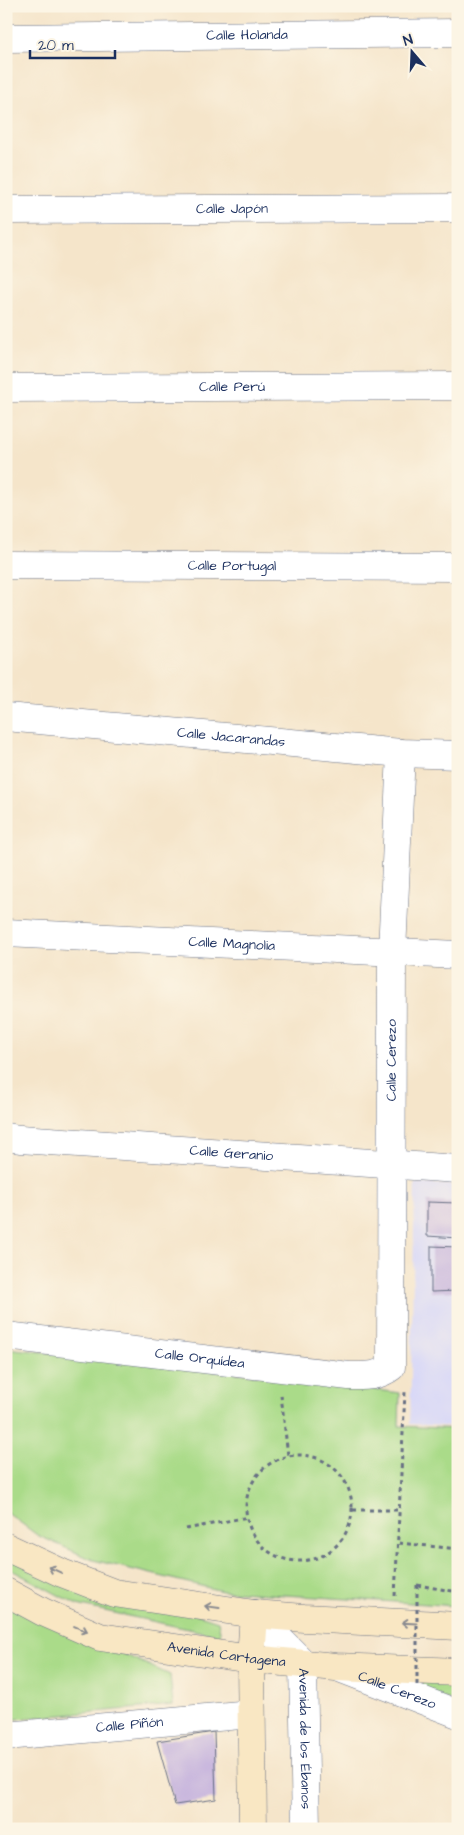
<svg xmlns="http://www.w3.org/2000/svg" width="464" height="1835" viewBox="0 0 464 1835" font-family="'Architects Daughter',sans-serif">
  <rect width="100%" height="100%" fill="#fcf5e5"/>
  <filter id="ink" filterUnits="userSpaceOnUse"><feTurbulence type="fractalNoise" baseFrequency=".02" numOctaves="2"/><feDisplacementMap in="SourceGraphic" scale="10" xChannelSelector="R" yChannelSelector="G"/><feConvolveMatrix kernelMatrix="1 2 1 2 8 2 1 2 1" color-interpolation-filters="sRGB"/></filter>
  <filter id="wash" filterUnits="userSpaceOnUse"><feTurbulence type="fractalNoise" baseFrequency=".0096" numOctaves="4" result="noise"/><feDisplacementMap in="SourceGraphic" scale="20" xChannelSelector="R" yChannelSelector="G"/><feGaussianBlur stdDeviation="1.12" result="paint"/><feColorMatrix in="noise" values="0 0 0 0 0 0 0 0 0 0 0 0 0 0 0 0 0 1.4 0 .05"/><feComposite in="paint" operator="in"/></filter>
  <g filter="url(#wash)">
    <rect width="100%" height="100%" fill="#f5e5ca"/>
    <path fill="#d7d7f8" d="M415 1183 458 1185V1427L410 1424Z"/>
    <g fill="#aadb89" stroke="#628574">
      <path d="M6 1348 283 1378 400 1393 399 1426 458 1429V1606L222 1591 93 1560 37 1535 6 1512Z"/>
      <path d="M6 1551 218 1621 221 1636 77 1605 6 1567Z"/>
      <path d="M6 1601 170 1675 173 1705 6 1720Z"/>
      <path d="M390 1679 458 1682V1703Z"/>
    </g>
    <g id="blocks">
      <g fill="#baa5db">
        <path d="M427 1202 458 1203V1238L427 1236Z"/>
        <path d="M431 1246 458 1247V1291L431 1292Z"/>
        <path d="M214 1732 216 1799 175 1805 157 1741Z"/>
      </g>
    </g>
  </g>
  <g filter="url(#ink)">
    <use href="#blocks" fill-opacity="0" stroke="#676f84" stroke-width="1"/>
    <g fill="none" stroke-linecap="round" stroke-linejoin="round">
      <defs>
        <g id="street">
          <path id="s1" d="M6 38 458 33"/>
          <path id="s2" d="M6 210 458 208"/>
          <path id="s3" d="M6 388 458 386"/>
          <path id="s4" d="M6 565 458 567"/>
          <path id="s5" d="M6 717 401 753 458 755"/>
          <path id="s6" d="M6 933 458 955"/>
          <path id="s7" d="M6 1137 20 1139 458 1169"/>
          <path id="s8" d="M6 1336 349 1376C365 1376 378 1377 391 1367L392 952 401 753"/>
          <path id="s9" d="M254 1614 303 1663 306 1829"/>
          <path id="s10" d="M342 1669 458 1714"/>
          <path id="s11" d="M6 1736 251 1714"/>
        </g>
        <g id="secondary">
          <path d="M6 1547 62 1573 114 1593 254 1614 304 1618 458 1626"/>
          <path id="s12" d="M6 1592 43 1612 100 1637 251 1659 336 1667 458 1672"/>
          <path d="M253 1829 251 1659 254 1614"/>
        </g>
      </defs>
      <use href="#street" stroke="#676f84" stroke-width="29"/>
      <use href="#secondary" stroke="#676f84" stroke-width="29"/>
      <g stroke="#676f84" stroke-width="3" stroke-dasharray="4 4" stroke-linecap="butt">
        <path d="M281 1395 288 1456"/>
        <circle cx="299" cy="1508" r="53"/>
        <path d="M353 1510H401"/>
        <path d="M186 1529 248 1517"/>
        <path d="M399 1543 458 1549"/>
        <path d="M417 1585 458 1592"/>
        <path d="M395 1596 405 1392"/>
      </g>
      <use href="#street" stroke="#fff" stroke-width="28"/>
      <use href="#secondary" stroke="#f9e7c3" stroke-width="28"/>
      <path stroke="#676f84" stroke-width="3" stroke-dasharray="4 4" stroke-linecap="butt" d="M417 1685V1585"/>
    </g>
    <defs><path id="oneway-shaft" d="M-6 0H5M1.5-3L5.5 0L1.5 3" fill="none" stroke-width="1.6" stroke-linecap="round" stroke-linejoin="round" transform="scale(1.25)"/></defs>
    <g stroke="#8a8b90">
      <use href="#oneway-shaft" transform="translate(55 1570) rotate(-156)"/>
      <use href="#oneway-shaft" transform="translate(212 1607) rotate(-172)"/>
      <use href="#oneway-shaft" transform="translate(409 1623) rotate(-177)"/>
      <use href="#oneway-shaft" transform="translate(81 1629) rotate(23)"/>
    </g>
  </g>
  <g text-anchor="middle" dominant-baseline="central" stroke-width="4" stroke-linejoin="round" paint-order="stroke">
    <g font-size="14" fill="#1b2f5e" stroke="#fcf5e5">
      <text stroke="none"><textPath href="#s1" startOffset="241">Calle Holanda</textPath></text>
      <text stroke="none"><textPath href="#s2" startOffset="226">Calle Japón</textPath></text>
      <text stroke="none"><textPath href="#s3" startOffset="226">Calle Perú</textPath></text>
      <text stroke="none"><textPath href="#s4" startOffset="226">Calle Portugal</textPath></text>
      <text stroke="none"><textPath href="#s5" startOffset="226">Calle Jacarandas</textPath></text>
      <text stroke="none"><textPath href="#s6" startOffset="226">Calle Magnolia</textPath></text>
      <text stroke="none"><textPath href="#s8" startOffset="696">Calle Cerezo</textPath></text>
      <text stroke="none"><textPath href="#s7" startOffset="226">Calle Geranio</textPath></text>
      <text stroke="none"><textPath href="#s8" startOffset="195">Calle Orquídea</textPath></text>
      <text stroke="none"><textPath href="#s12" startOffset="232">Avenida Cartagena</textPath></text>
      <text stroke="none"><textPath href="#s10" startOffset="59">Calle Cerezo</textPath></text>
      <text stroke="none"><textPath href="#s11" startOffset="124">Calle Piñón</textPath></text>
      <text stroke="none"><textPath href="#s9" startOffset="145">Avenida de los Ébanos</textPath></text>
    </g>
  </g>
  <rect width="464" height="1835" fill="none" stroke="#fcf5e5" stroke-width="25"/>
  <g transform="translate(412 52) rotate(341)" stroke="#fcf5e5" stroke-width="4" paint-order="stroke">
  <path d="M0-4L9 19L0 12L-9 19Z" fill="#1b2f5e"/>
  <text y="-8" font-size="14" font-weight="bold" text-anchor="middle" fill="#1b2f5e">N</text>
  </g>
  <path d="M30 50v8h85v-8" fill="none" stroke="#1b2f5e" stroke-width="2.5"/>
  <text x="38" y="50" font-size="15" fill="#1b2f5e" stroke="#fcf5e5" stroke-width="4" paint-order="stroke">20 m</text>
</svg>
